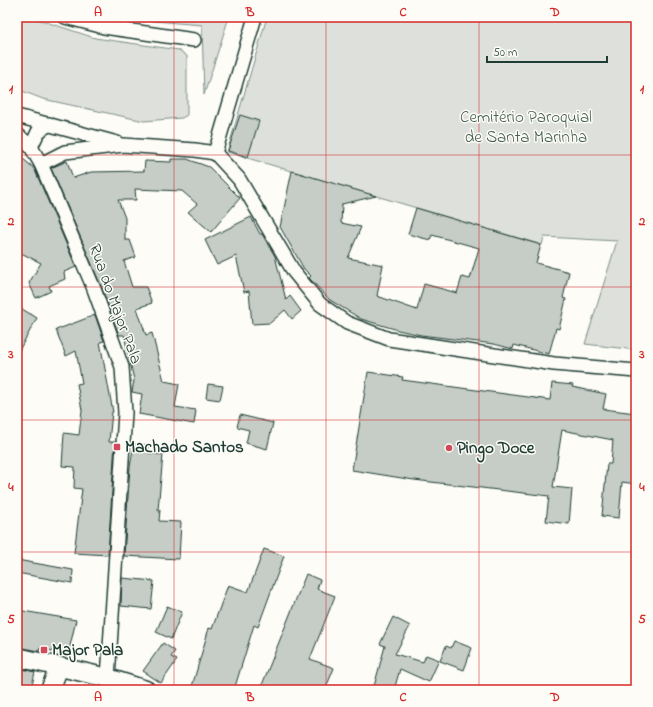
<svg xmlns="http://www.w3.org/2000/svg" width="653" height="707" viewBox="0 0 653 707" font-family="'Indie Flower',sans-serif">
  <rect width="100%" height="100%" fill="#fdfcf7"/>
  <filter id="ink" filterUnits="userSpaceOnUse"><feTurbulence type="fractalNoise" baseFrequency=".025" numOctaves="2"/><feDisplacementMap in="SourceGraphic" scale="8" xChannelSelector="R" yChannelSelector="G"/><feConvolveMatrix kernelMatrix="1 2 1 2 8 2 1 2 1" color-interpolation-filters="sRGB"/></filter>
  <g filter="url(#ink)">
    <g fill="#dde0db" stroke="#7e8e88">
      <path d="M17 17H31L95 38 179 50 187 56V115L182 118 144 121 43 99 17 89Z"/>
      <path d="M105 17H229L204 95 202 25Z"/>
      <path d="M267 17H636V350L585 344 617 241 544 237 542 245 227 152Z"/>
    </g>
    <g fill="#c6cdc7" stroke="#1f3d34">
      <path d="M240 115 259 121 248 157 228 151Z"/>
      <path d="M17 154 34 168 76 267 64 272 65 279 49 286 51 291 36 298 29 283 41 263 17 251V210L21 200 17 198Z"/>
      <path d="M171 159H187L209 167 240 198 211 232 188 212 197 204 182 191 135 189 136 200H118L125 218V240H130L136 257 124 261 132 287H146L152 303 137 308 146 335 152 333 164 381 179 384 175 407 196 410 194 424 139 414 142 394 132 392 134 380 124 335H119L101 286 51 168 67 161 73 178 91 172 144 171 145 161 171 162Z"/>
      <path d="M292 171 376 196 342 204 341 223 361 227 348 258 383 265 377 296 417 310 424 284 457 293 462 277 470 279 479 248 432 235 430 240 408 234 416 208 541 245 536 263 569 272 563 298 566 299 559 329 556 328 549 354 514 345 513 349 494 344 421 335 398 330 361 319 330 300 309 278 311 276 304 269 280 227Z"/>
      <path d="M251 217 260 234H262L275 256 286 300 290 296 301 311 292 319 285 310 270 323 252 324 249 291 244 292 236 256 217 265 205 240Z"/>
      <path d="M17 306 37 318 17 354Z"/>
      <path d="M95 315 104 341 100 342 113 412H112L109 442H115L108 555 74 553 82 489 74 488 75 467 62 466 64 433 79 435 82 410 77 384 82 383 76 351 66 356 56 330Z"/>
      <path d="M368 372 403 377 402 380 550 400 552 383 573 385 572 387 606 394 603 409 636 413V439H634L631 466 636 467V484L622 482 619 518 602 516 607 464H611L613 440 562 430 553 487 572 489 569 524 546 521 549 496 414 480 352 470Z"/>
      <path d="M208 384 223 386 220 400 206 398Z"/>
      <path d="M240 415 273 423 267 449 246 443 249 430 237 427Z"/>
      <path d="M134 444 148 445V453L163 455 158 510H160L159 521 181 522 179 559 124 556 130 467Z"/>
      <path d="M264 549 284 556 258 627 254 625 234 690H191L209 628 212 629 228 585 248 592Z"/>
      <path d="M17 560 73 570 72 583 17 573Z"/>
      <path d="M306 574 320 580 317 589 335 596 310 659 334 668 325 690H260Z"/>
      <path d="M122 578 154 581 151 609 121 606Z"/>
      <path d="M167 606 182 612 171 639 156 632Z"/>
      <path d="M17 610 76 620 68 655 40 648 39 651 17 647Z"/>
      <path d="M393 617 410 626 395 654 423 662 426 655 439 660 429 682 400 669 394 690H373L385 646 380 644Z"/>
      <path d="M454 641 472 648 464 670 440 661 446 646 451 648Z"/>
      <path d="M163 643 175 651 171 657 177 660 161 683 143 671Z"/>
      <path d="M17 668 35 672 31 690 17 688Z"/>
    </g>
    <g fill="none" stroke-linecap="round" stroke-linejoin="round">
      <defs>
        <g id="street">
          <path d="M65 17 104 27 194 40"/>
          <path d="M17 116 117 143"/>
          <path d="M17 134 31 147 41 164 94 289 122 367 125 413 108 678"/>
          <path d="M31 147 38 132 49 124"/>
          <path d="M215 153 239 179 294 272 320 304 347 323 389 339 554 364 636 371"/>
          <path d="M215 153 255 17"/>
          <path d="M41 164 65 152 123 145 195 150 215 153"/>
        </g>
        <g id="secondary">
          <path d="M17 657 108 678 146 690"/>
          <path d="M50 690 59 667"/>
        </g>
      </defs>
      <use href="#street" stroke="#1f3d34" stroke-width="16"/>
      <use href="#secondary" stroke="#1f3d34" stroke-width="21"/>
      <use href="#street" stroke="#fdfcf7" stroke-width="13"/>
      <use href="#secondary" stroke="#fdfcf7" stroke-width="18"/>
    </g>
  </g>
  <path fill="none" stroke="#d62828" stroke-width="1" stroke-opacity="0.55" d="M174 17V690M326 17V690M479 17V690M17 155H636M17 287H636M17 420H636M17 552H636"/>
  <g fill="#d1495b" stroke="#fdfcf7" stroke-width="1.5">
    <rect x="113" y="443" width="8" height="8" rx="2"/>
    <circle cx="449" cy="448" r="4"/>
    <rect x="40" y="646" width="8" height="8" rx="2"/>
  </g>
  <g text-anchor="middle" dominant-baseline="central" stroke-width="3" stroke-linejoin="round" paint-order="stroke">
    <g font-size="17" fill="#455e55" stroke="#fdfcf7">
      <text x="526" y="117">Cemitério Paroquial<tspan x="526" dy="20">de Santa Marinha</tspan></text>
    </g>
    <g font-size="17" fill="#1f3d34" stroke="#fdfcf7">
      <text transform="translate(115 304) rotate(70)">Rua do Major Pala</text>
    </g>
    <g font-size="17" font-weight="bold" fill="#1f3d34" stroke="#fdfcf7" text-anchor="start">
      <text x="125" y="447">Machado Santos</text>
      <text x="457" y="448">Pingo Doce</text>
      <text x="52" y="650">Major Pala</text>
    </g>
  </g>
  <rect width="653" height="707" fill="none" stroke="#fdfcf7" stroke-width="44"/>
  <path d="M487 56v6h120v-6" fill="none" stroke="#1f3d34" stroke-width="2"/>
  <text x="493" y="56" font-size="12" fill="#1f3d34" stroke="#fdfcf7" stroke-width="3" paint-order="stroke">50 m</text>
  <rect x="22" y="22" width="609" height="663" fill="none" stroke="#d62828" stroke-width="1.5"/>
  <g font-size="13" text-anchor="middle" font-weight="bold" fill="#d62828">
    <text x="98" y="16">A</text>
    <text x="250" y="16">B</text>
    <text x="403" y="16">C</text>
    <text x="555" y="16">D</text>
    <text x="11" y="93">1</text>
    <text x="642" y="93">1</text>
    <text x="11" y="225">2</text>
    <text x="642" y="225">2</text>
    <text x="11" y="358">3</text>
    <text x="642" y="358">3</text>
    <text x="11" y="491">4</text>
    <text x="642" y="491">4</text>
    <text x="11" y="623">5</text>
    <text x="642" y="623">5</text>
    <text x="98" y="701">A</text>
    <text x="250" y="701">B</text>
    <text x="403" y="701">C</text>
    <text x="555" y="701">D</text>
  </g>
</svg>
